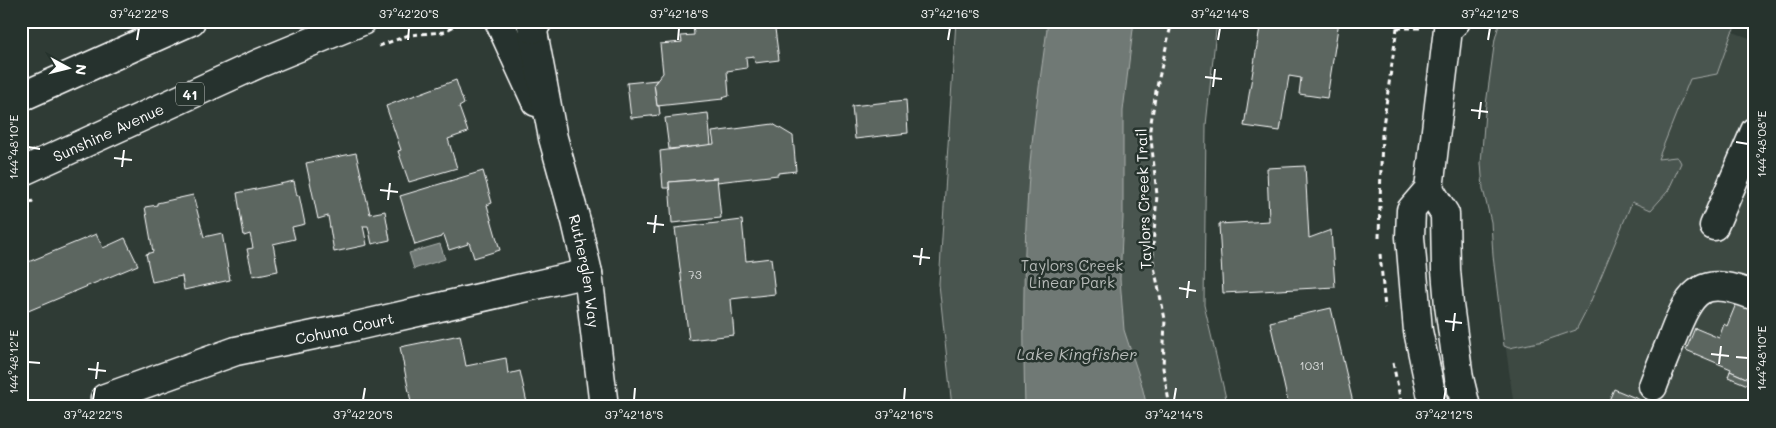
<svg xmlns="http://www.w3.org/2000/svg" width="1776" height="428" viewBox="0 0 1776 428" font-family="Mali,sans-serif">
  <rect width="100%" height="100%" fill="#2f3b35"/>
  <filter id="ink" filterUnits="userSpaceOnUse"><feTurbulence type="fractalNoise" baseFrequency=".02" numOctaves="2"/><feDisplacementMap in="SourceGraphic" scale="10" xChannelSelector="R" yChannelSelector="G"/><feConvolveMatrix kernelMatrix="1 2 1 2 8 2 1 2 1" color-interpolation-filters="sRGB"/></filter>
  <g filter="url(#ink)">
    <path fill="#3c4842" d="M1500 21H1739L1733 32 1755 40V407H1514L1493 256 1491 222 1483 189 1481 163 1485 112 1495 39Z"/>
    <g fill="#4a544f" stroke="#a4aaa7">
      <path d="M956 21H1217L1206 125 1204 305 1228 407H952L939 284Z"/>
      <path d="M1500 21H1739L1732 32 1717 74 1690 79 1658 159 1676 157 1679 159 1681 163 1668 191 1651 210 1632 202 1590 303 1576 330 1544 341 1509 348 1504 346 1493 256 1491 222 1483 189 1481 163 1485 112 1495 39Z"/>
    </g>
    <g fill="#707975" stroke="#a9afac">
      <path d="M1048 21H1134L1123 111V218L1120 279 1124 330 1141 382 1147 407H1025C1023 335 1023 263 1028 191 1031 134 1041 77 1048 21Z"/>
      <path d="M440 244 445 259 414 269 409 253Z"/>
    </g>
    <g fill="#5b6661" stroke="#fff">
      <path d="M711 21H774L779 60 755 63 754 56 746 57 747 68 727 71 729 96 722 98 723 99 657 106 654 84 663 73 660 44 682 42 681 36 694 35 693 23Z"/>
      <path d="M1261 21H1339L1327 98 1299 94 1301 78 1289 76 1280 131 1244 126Z"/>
      <path d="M456 80 464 104 459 107 468 132 448 139 457 168 409 182 398 151 401 150 386 106Z"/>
      <path d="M657 80 654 84 657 106H659L660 115 631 118 627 83Z"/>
      <path d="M906 100 908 133 855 139 852 106Z"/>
      <path d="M708 113 711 145 669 149 665 118Z"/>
      <path d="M773 124 793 136 796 171 778 173V175L717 182V178L669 182V188H663L660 151 714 144 712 132Z"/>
      <path d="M356 153 370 214 385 211 390 240 372 244 368 226H363L367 245 334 252 328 216 318 219 306 163Z"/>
      <path d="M1305 166 1309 238 1331 230 1335 287 1223 293 1219 224 1269 221 1267 168Z"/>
      <path d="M483 171 492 203 487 205 500 250 474 258 469 242H467L468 244 449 250 444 235 441 236V237L415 245 400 196Z"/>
      <path d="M717 178 721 218 672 223 669 182Z"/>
      <path d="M294 181 297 196 299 195 305 224 292 227 295 239 273 244 278 271 253 276 247 249 253 248 250 234 244 236 237 193Z"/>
      <path d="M193 195 204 237 222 233 230 280 184 290 182 276 152 282 146 254 153 252 145 207 157 205V203Z"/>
      <path d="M742 220 746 261 771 258 775 294 731 299 734 335 689 340 675 228Z"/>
      <path d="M96 234 103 248 125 238 138 265 21 314V265Z"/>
      <path d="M1738 299 1755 306V382L1730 371 1731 369 1686 350 1695 328 1719 338 1724 324 1727 326Z"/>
      <path d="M1331 308 1354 407H1289L1270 322Z"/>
      <path d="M460 335 466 366 506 358 508 374 520 371 527 403 509 407H412L400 347Z"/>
      <path d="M1730 371 1755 382V388L1728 377Z"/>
      <path d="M1614 389 1657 407H1606Z"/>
    </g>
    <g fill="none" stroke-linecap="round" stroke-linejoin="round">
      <defs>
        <g id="minor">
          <path d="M499 21 536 102"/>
          <path id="s1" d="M531 21 553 138 576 221 588 273 604 407"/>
          <path d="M1714 226 1755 131"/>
          <path d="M1653 386C1659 370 1666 353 1673 336 1691 288 1703 275 1755 296"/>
          <path id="s2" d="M105 398 236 351 348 328 588 273"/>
        </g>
        <g id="major">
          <path d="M533 29 538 21"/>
          <path d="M21 97 191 21"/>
          <path id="s3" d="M21 172 260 63 362 21"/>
          <path d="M1429 189 1445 214 1446 270 1449 305 1459 378 1466 407"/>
          <path d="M1434 407 1418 331 1410 237 1411 210 1429 189 1448 29 1456 21"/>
        </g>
      </defs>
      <use href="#minor" stroke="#fff" stroke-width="31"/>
      <use href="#major" stroke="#fff" stroke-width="31"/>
      <g stroke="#fff" stroke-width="3" stroke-dasharray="5 4" stroke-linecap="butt">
        <path d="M21 26 32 21"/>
        <path d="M1397 28H1421"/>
        <path d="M379 46 409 35 443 32 464 21"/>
        <path d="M21 208 36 199"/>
        <path d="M1379 238 1382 133 1398 21"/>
        <path d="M1380 254 1385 308"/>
        <path d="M1393 363 1402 407"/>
        <path d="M1170 407 1163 368 1165 319 1153 262V246L1157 195 1150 129 1156 91 1172 21"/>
      </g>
      <use href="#minor" stroke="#26332d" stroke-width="28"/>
      <use href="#major" stroke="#26332d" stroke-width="28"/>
    </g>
  </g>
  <path fill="none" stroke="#fff" stroke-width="2" d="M137 40 139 28M408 40 409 28M678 40 679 28M948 40 950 28M1218 40 1220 28M1488 40 1490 28M1205 77 1222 79M1213 87 1215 69M1471 110 1488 112M1479 119 1481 102M1736 142 1748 144M28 147 40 149M114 158 132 160M122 167 124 150M380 190 398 192M388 200 390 183M647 223 664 225M654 233 656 215M913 256 930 258M920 265 922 248M1179 288 1196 291M1187 298 1189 281M1445 321 1462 323M1453 331 1455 313M1711 354 1729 356M1736 357 1748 358M28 362 40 363M1719 364 1721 346M88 369 106 371M96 379 98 362M93 400 95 388M363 400 365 388M634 400 635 388M904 400 905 388M1174 400 1176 388M1444 400 1446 388"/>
  <g text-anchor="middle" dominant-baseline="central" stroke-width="5" stroke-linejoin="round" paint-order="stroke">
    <g font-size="12" fill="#d6d9d8">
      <text x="695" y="274">73</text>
      <text x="1312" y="365">1031</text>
    </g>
    <rect fill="#26332d" stroke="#bec2c0" stroke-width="1" x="176" y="82.5" width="28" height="23" rx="4"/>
    <g font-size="14" font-weight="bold" fill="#fff">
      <text x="190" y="94">41</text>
    </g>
    <g font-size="15" fill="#fff" stroke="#26332d">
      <text stroke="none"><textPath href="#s3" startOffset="96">Sunshine Avenue</textPath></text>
      <text transform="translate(1143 199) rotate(-92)">Taylors Creek Trail</text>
      <text stroke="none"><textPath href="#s1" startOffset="256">Rutherglen Way</textPath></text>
      <text stroke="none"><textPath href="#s2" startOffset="250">Cohuna Court</textPath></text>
    </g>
    <g font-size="15" fill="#b7bbb9" stroke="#26332d">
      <text x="1072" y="265">Taylors Creek<tspan x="1072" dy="17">Linear Park</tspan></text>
    </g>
    <g font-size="16" font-style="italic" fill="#b8bcba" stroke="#26332d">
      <text x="1077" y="353">Lake Kingfisher</text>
    </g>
  </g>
  <rect width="1776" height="428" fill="none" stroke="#26332d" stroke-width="55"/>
  <g transform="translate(68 68) rotate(97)" stroke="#26332d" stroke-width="4" paint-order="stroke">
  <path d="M0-4L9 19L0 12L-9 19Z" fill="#ffffff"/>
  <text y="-8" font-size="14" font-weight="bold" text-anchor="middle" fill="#ffffff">N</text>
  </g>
  <rect x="28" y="28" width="1720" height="372" fill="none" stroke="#fff" stroke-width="2"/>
  <g font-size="12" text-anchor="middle" fill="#fff">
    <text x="139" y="18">37°42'22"S</text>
    <text x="409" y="18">37°42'20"S</text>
    <text x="679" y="18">37°42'18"S</text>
    <text x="950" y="18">37°42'16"S</text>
    <text x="1220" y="18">37°42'14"S</text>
    <text x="1490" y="18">37°42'12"S</text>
    <text transform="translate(1762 144) rotate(-90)" y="4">144°48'08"E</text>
    <text transform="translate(14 147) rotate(-90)" y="4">144°48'10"E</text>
    <text transform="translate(1762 358) rotate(-90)" y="4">144°48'10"E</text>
    <text transform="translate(14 362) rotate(-90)" y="4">144°48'12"E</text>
    <text x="93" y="419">37°42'22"S</text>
    <text x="363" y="419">37°42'20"S</text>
    <text x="634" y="419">37°42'18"S</text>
    <text x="904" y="419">37°42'16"S</text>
    <text x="1174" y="419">37°42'14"S</text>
    <text x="1444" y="419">37°42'12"S</text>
  </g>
</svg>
